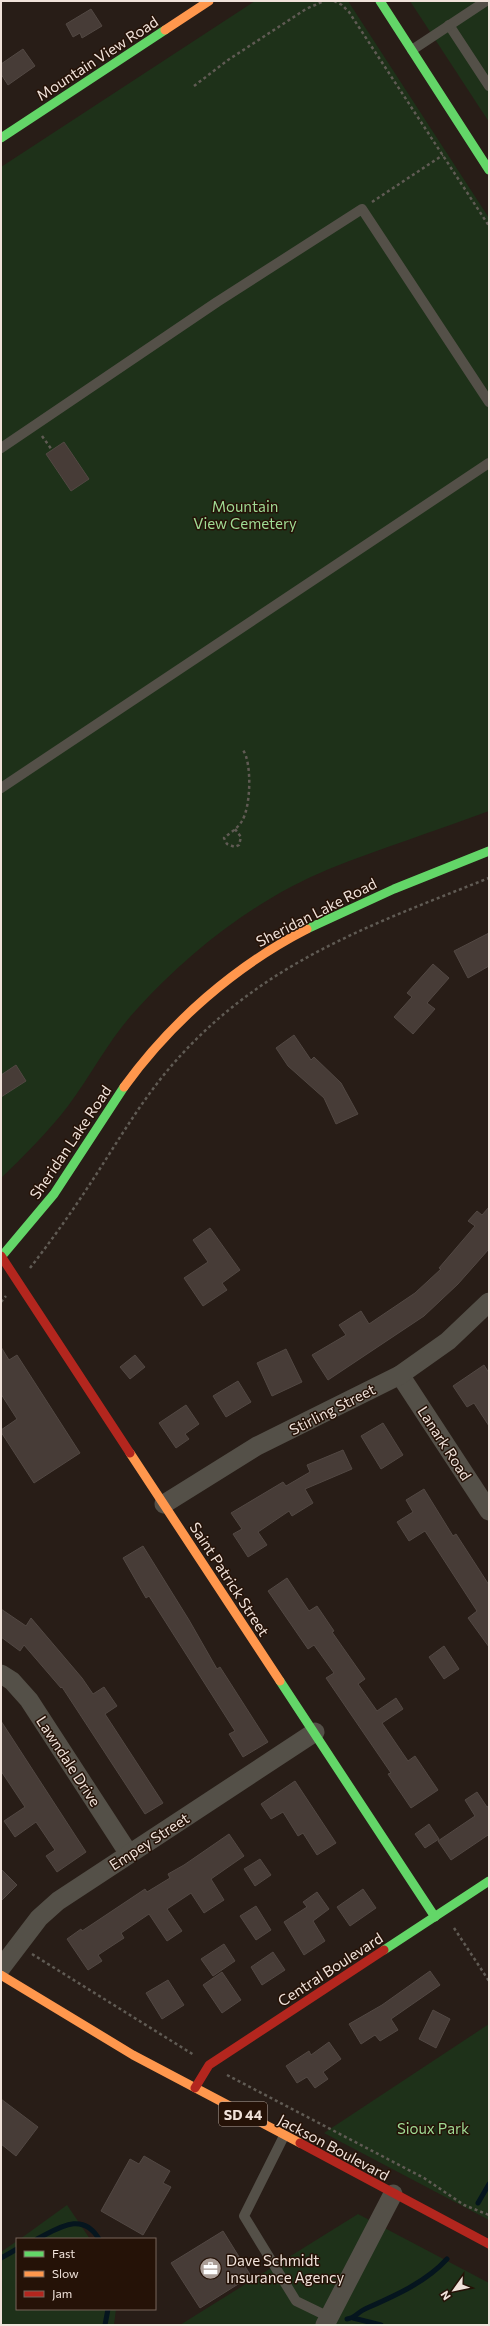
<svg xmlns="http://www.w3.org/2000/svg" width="490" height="2326" viewBox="0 0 490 2326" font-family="Commissioner,sans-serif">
  <rect width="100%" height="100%" fill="#281d17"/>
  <g fill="#1e3119">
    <path d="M255 1H348L489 218V811C436 831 381 848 329 869 256 899 190 951 137 1009 109 1039 92 1074 68 1106 49 1131 23 1157 1 1178V167Z"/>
    <path d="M410 1H489V122Z"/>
    <path d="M489 2024V2220L324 2133Z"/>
    <path d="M67 2205 90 2239H20Z"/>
    <path d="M358 2214 489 2283V2325H180Z"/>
    <path d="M17 2241V2309H116L114 2325H1V2252Z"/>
  </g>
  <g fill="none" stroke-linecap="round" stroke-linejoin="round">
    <g stroke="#05151e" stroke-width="5">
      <path d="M478 2203 489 2184"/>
      <path d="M37 2239C59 2228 82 2211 99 2239"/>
      <path d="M1 2258 17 2249"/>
      <path d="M353 2318 381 2325"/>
      <path d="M347 2319C355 2318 358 2312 365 2309 394 2296 425 2283 447 2259"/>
      <path d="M105 2325 108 2309"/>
    </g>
  </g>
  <g fill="#473c37" stroke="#524843">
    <path d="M91 9 102 26 82 38 80 33 73 37 66 24Z"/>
    <path d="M23 49 35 66 8 85 1 74V64Z"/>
    <path d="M64 442 89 479 71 491 46 454Z"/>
    <path d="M489 933V966L468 978 454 951Z"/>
    <path d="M433 964 449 978 427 1003 435 1009 413 1034 394 1017 412 997 407 993Z"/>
    <path d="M294 1035 311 1060 314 1057 341 1083 358 1114 336 1124 324 1098 288 1066 276 1048Z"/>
    <path d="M16 1065 26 1081 1 1097V1075Z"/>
    <path d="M489 1207V1249L458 1284 424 1316 328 1380 312 1355 346 1335 339 1325 361 1311 369 1324 415 1293 441 1269 439 1268 475 1226 468 1221 477 1211 482 1215Z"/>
    <path d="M210 1228 240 1270 222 1283 227 1290 203 1306 184 1278 208 1262 193 1240Z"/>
    <path d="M1 1347 9 1360 17 1355 80 1453 34 1483 1 1432V1430L17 1419 1 1394Z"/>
    <path d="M286 1349 302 1382 272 1396 257 1363Z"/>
    <path d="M135 1355 145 1367 130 1379 120 1367Z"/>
    <path d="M484 1365 489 1373V1426L474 1403 467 1407 453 1386Z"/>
    <path d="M238 1381 251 1402 226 1417 213 1396Z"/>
    <path d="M186 1405 199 1424 185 1434 189 1439 176 1448 159 1423Z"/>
    <path d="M383 1423 403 1455 381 1469 361 1436Z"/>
    <path d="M343 1450 352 1469 305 1489 313 1503 292 1516 289 1511 258 1532 267 1545 248 1557 233 1534 242 1529 231 1513 283 1482 286 1486 310 1472 307 1465Z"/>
    <path d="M424 1489 453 1536 456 1534 489 1585V1647L468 1618 477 1611 425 1531 409 1541 397 1522 413 1512 406 1500Z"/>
    <path d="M143 1546 189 1620 217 1669 220 1667 268 1742 243 1757 229 1734 235 1731 149 1596 146 1598 123 1558Z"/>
    <path d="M287 1578 309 1611 317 1606 334 1631 332 1632 365 1679 358 1684 377 1711 396 1698 403 1709 382 1723 408 1761 415 1756 438 1790 411 1808 388 1774 391 1773 326 1678 334 1673 314 1645 308 1649 268 1591Z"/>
    <path d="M1 1609 26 1626 31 1618 82 1678 93 1694 104 1687 117 1706 105 1714 163 1803 145 1814 62 1687 61 1688 24 1645 20 1651 1 1637Z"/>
    <path d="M444 1646 459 1669 444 1679 429 1657Z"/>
    <path d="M1 1721 86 1852 57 1872 46 1856 55 1850 36 1822 15 1837 4 1821 25 1807 1 1771Z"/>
    <path d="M295 1781 336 1843 317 1855 303 1833 298 1836 283 1812 271 1819 261 1804Z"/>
    <path d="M477 1792 487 1807 489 1806V1837L488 1835 451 1860 438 1841 475 1816 465 1800Z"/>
    <path d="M429 1824 439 1839 425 1848 415 1834Z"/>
    <path d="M229 1834 244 1856 211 1879 224 1900 204 1913 191 1893 167 1909 182 1931 167 1941 149 1914 121 1933 124 1938 98 1955 102 1961 88 1970 67 1939 81 1929 82 1931 145 1889 147 1892 170 1878 168 1874 184 1865Z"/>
    <path d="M260 1859 271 1875 255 1886 244 1869Z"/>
    <path d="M1 1869 17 1885 1 1901Z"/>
    <path d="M363 1889 376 1908 350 1926 337 1907Z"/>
    <path d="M317 1892 329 1909 313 1921 325 1941 304 1955 284 1922 307 1907 303 1902Z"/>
    <path d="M256 1906 271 1930 256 1940 240 1916Z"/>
    <path d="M224 1944 235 1961 213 1976 201 1959Z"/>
    <path d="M273 1952 285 1970 262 1985 251 1967Z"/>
    <path d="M430 1971 440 1985 391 2019 398 2030 380 2041 375 2035 361 2044 349 2024 382 2005Z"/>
    <path d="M222 1972 241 2000 222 2013 203 1985Z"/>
    <path d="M168 1980 184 2005 162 2019 146 1993Z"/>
    <path d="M433 2010 450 2019 436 2048 419 2039Z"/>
    <path d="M329 2042 341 2059 323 2072 328 2079 315 2088 307 2077 297 2083 286 2066 309 2051 311 2055Z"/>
    <path d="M1 2099 38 2127 16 2156 1 2144Z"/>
    <path d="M144 2156 170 2171 163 2183 171 2187 143 2235 101 2211 130 2159 139 2164Z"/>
    <path d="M223 2231 251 2276 200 2308 171 2263Z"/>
  </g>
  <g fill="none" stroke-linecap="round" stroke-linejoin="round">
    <g stroke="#605b54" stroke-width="2.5" stroke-dasharray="3 3" stroke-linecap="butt">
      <path d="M334 1 342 5 349 12 489 226"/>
      <path d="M194 86 228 60 306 9 324 1"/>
      <path d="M372 202 443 155"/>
      <path d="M42 436 52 450"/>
      <path d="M235 829 241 837 239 845 235 847 227 844 224 838C230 833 238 828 242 821 251 806 252 763 243 750"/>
      <path d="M30 1268C51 1241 71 1213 90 1184 115 1146 138 1106 167 1071 256 965 365 927 489 878"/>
      <path d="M1 1302 6 1296"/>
      <path d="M454 1928 489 1981"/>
      <path d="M32 1954 194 2055"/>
      <path d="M227 2075 424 2178 464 2205 489 2215"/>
    </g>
    <g stroke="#545048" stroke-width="10">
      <path d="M449 25 489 86"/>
      <path d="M412 50 486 1"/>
      <path d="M1 448 217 302 362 209 489 402"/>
      <path d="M1 788 489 463"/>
      <path d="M284 2136 244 2216 296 2301 329 2317"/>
    </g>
    <g stroke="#545048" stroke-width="19">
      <path d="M400 1375 489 1511"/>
      <path d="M164 1504 257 1446 400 1375 448 1341 489 1302"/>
      <path d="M1 1674 12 1681 29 1700 129 1854"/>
      <path d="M1 1968 39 1918 58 1901 315 1732"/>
      <path d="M325 2325 393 2194"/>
    </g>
    <g stroke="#63d668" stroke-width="9">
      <path d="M380 1 489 170"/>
      <path d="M1 138 165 30"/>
      <path d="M307 929 394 889 489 851"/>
      <path d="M1 1257 54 1194 124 1087"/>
      <path d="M280 1681 435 1917"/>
      <path d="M384 1950 489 1881"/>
    </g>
    <g stroke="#ff974d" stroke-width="9">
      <path d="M165 30 209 1"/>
      <path d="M124 1087C171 1022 235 966 307 929"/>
      <path d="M130 1453 280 1681"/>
      <path d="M1 1975 133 2055 300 2143"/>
    </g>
    <g stroke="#b3261e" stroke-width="9">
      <path d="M1 1256 130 1453"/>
      <path d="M195 2088 209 2065 384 1950"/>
      <path d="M300 2143 489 2244"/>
    </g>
  </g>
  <defs>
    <symbol id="office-disc" viewBox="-11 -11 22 22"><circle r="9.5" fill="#aa9d96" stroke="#251207"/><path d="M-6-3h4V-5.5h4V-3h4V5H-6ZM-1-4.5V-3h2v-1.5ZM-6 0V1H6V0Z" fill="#fff"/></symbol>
  </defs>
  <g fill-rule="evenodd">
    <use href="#office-disc" x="198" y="2256" width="25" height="25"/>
  </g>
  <g text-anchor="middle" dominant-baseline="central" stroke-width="3" stroke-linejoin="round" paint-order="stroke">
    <rect fill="#251207" stroke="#b3a49b" stroke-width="1" x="219" y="2102" width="48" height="24" rx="3"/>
    <g font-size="14" font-weight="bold" fill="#f0e2da">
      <text x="243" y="2114">SD 44</text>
    </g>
    <g font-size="15" fill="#f0e2da" stroke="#251207">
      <text transform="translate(97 58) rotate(-33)">Mountain View Road</text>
      <text transform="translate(316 912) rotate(-27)">Sheridan Lake Road</text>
      <text transform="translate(70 1142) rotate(-56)">Sheridan Lake Road</text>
      <text transform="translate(332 1409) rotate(-27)">Stirling Street</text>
      <text transform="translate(445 1443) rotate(57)">Lanark Road</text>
      <text transform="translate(230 1579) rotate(57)">Saint Patrick Street</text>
      <text transform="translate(69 1761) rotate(57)">Lawndale Drive</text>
      <text transform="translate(149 1841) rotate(-33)">Empey Street</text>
      <text transform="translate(330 1969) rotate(-33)">Central Boulevard</text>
      <text transform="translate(334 2147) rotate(28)">Jackson Boulevard</text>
    </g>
    <g font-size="15" fill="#9fda93" stroke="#251207">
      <text x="245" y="506">Mountain<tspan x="245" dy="17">View Cemetery</tspan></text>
      <text x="433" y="2128">Sioux Park</text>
    </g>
    <g font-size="15" fill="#f0e2da" stroke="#251207" text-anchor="start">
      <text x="226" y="2260">Dave Schmidt<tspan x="226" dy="17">Insurance Agency</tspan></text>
    </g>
  </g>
  <rect width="490" height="2326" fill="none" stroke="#f0e2da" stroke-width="4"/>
  <rect x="16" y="2238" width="140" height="72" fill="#251207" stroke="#76655b"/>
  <rect x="24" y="2251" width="20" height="6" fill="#63d668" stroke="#76655b"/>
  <text x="52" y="2258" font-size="12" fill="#f0e2da">Fast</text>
  <rect x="24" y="2271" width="20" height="6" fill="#ff974d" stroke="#76655b"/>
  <text x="52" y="2278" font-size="12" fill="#f0e2da">Slow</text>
  <rect x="24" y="2291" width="20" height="6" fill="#b3261e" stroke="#76655b"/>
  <text x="52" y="2298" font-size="12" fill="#f0e2da">Jam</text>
  <g transform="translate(454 2290) rotate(237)" stroke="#251207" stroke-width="3" paint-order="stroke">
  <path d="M0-3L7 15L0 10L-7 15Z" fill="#f0e2da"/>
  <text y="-6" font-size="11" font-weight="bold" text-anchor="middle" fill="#f0e2da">N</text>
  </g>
</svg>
